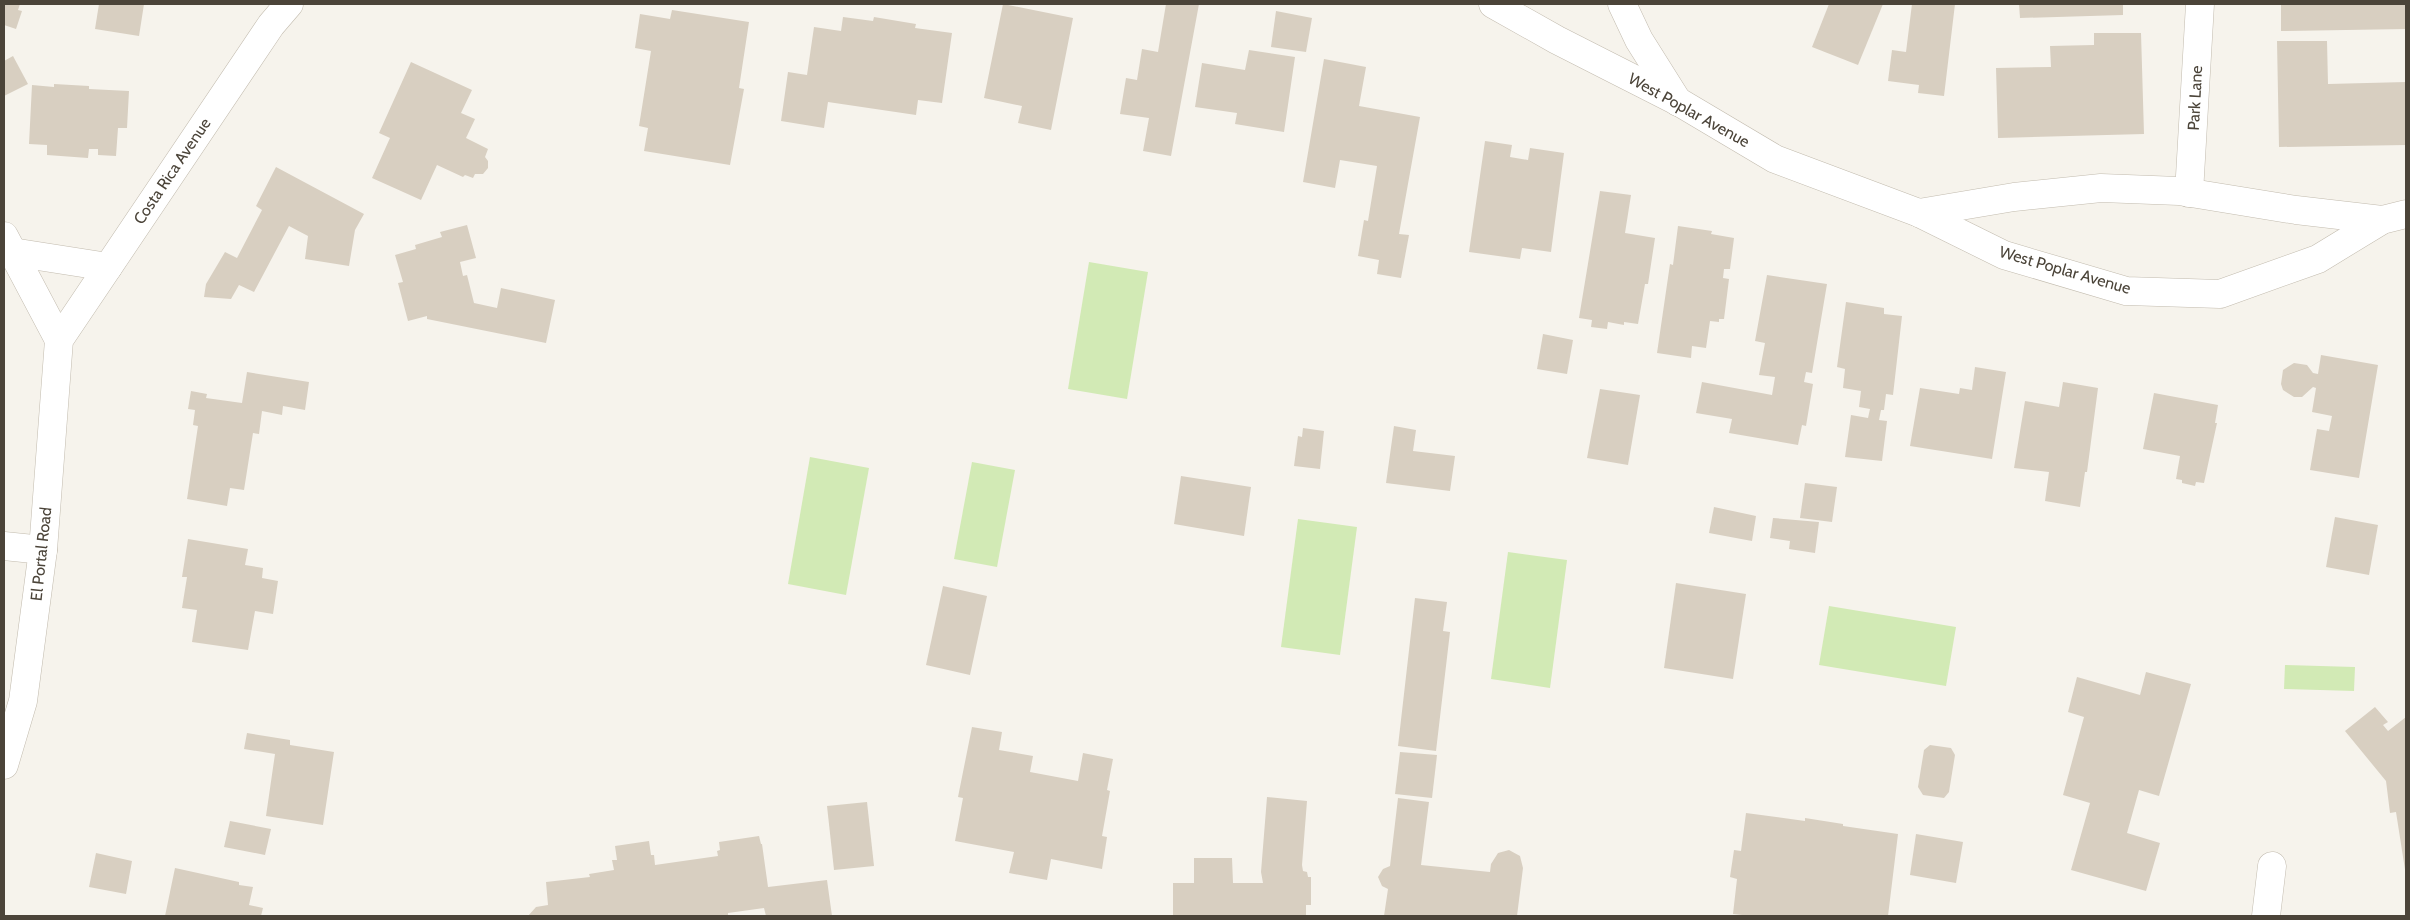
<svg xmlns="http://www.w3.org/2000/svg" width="2410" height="920" viewBox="0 0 2410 920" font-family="Cabin,sans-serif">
  <rect width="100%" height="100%" fill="#f6f3ec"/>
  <g fill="#d2eab5">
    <path d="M1089 262 1148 272 1127 399 1068 389Z"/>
    <path d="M810 457 869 468 846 595 788 584Z"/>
    <path d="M972 462 1015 470 997 567 954 559Z"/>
    <path d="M1298 519 1357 527 1340 655 1281 647Z"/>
    <path d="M1508 552 1567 560 1550 688 1491 679Z"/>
    <path d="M1829 606 1956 627 1946 686 1819 665Z"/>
    <path d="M2285 665 2355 667 2354 691 2284 689Z"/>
  </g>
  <g fill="#d8cfc1">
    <path d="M4 4H20L18 10 22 11 16 29 4 25Z"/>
    <path d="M99 4H144L139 36 95 29Z"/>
    <path d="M1003 4 1073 18 1051 130 1018 123 1022 106 984 98Z"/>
    <path d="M1166 4H1199L1171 156 1143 151 1149 118 1120 114 1126 78 1137 80 1142 49 1158 52Z"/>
    <path d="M1829 4H1883L1858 65 1812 47Z"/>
    <path d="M1912 4H1955L1944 96 1918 93 1919 85 1888 81 1892 50 1906 52Z"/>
    <path d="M2019 4H2123V15L2020 18Z"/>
    <path d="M2281 4H2406V29L2281 31Z"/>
    <path d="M672 10 749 22 739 88 744 89 730 165 644 151 648 128 639 126 651 51 635 48 640 14 670 19Z"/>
    <path d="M1276 11 1312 18 1306 52 1271 47Z"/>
    <path d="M843 17 873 21 874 17 916 24 915 28 952 33 942 103 918 100 916 115 828 102 824 128 781 121 788 72 807 75 814 27 841 31Z"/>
    <path d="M2094 33H2141L2144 134 1998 138 1996 68 2051 67 2050 46 2094 45Z"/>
    <path d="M2277 41H2327L2328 84 2406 82V145L2279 147Z"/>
    <path d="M1249 50 1295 57 1284 132 1235 124 1237 113 1195 107 1202 63 1245 70Z"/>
    <path d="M13 56 28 84 4 96V61Z"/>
    <path d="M1324 59 1366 67 1359 106 1420 117 1399 234 1409 235 1401 278 1377 274 1379 260 1358 256 1364 220 1368 221 1377 166 1340 160 1335 188 1303 182Z"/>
    <path d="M411 62 472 90 461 113 475 119 466 138 488 149 485 157 488 161V168L483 174H475L473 178 465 175 463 177 437 165 421 200 372 178 390 138 379 133Z"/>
    <path d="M54 84 89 86V89L129 91 127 128H118L116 156 98 155V149H89L88 158 47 155V145L29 144 32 85 54 87Z"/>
    <path d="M1485 141 1512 145 1510 157 1528 160 1530 148 1564 153 1551 252 1522 248 1520 259 1469 252Z"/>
    <path d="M276 167 364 214 355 230 349 266 305 259 308 236 289 226 254 292 239 285 231 299 204 297 206 284 225 252 237 258 262 210 256 206Z"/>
    <path d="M1600 191 1631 195 1625 233 1655 238 1648 284H1645L1638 324 1624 322V325L1608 322 1607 329 1591 327 1592 320 1579 318Z"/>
    <path d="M467 225 476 258 460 262 463 276 467 275 474 303 497 308 501 288 555 300 546 343 427 319V316L408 321 398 283 403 282 395 255 416 249 415 245 442 237 440 232Z"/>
    <path d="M1678 226 1712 231 1711 234 1734 238 1730 269H1724L1723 278 1729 279 1724 319H1719V322L1710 321 1706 348 1692 346 1691 358 1657 353 1670 264 1673 265Z"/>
    <path d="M1767 275 1827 284 1812 373 1806 372 1804 382 1813 384 1806 426 1802 425 1798 445 1729 433 1732 419 1696 413 1702 382 1772 395 1775 377 1759 375 1765 343 1755 341Z"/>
    <path d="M1846 302 1884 308V314L1902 316 1893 395 1886 394 1884 410H1881L1879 420 1887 421 1882 461 1845 457 1851 415 1868 418 1870 409 1859 407 1861 391 1843 388 1845 369 1837 367Z"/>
    <path d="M1543 334 1573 340 1567 374 1537 369Z"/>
    <path d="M2321 355 2378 365 2359 478 2310 470 2317 429 2329 431 2332 416 2312 412 2316 388 2313 387 2302 397H2294L2283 390 2281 384 2283 370 2294 363 2307 365 2313 373 2318 374Z"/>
    <path d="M1975 367 2006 372 1992 459 1910 446 1920 388 1959 394 1960 388 1972 390Z"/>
    <path d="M247 372 309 382 305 410 283 406 282 415 262 411 259 434 253 433 244 490 230 488 227 506 187 499 198 426 193 425 195 410 188 409 191 391 207 394 206 398 242 403Z"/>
    <path d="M2063 382 2098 388 2087 472H2085L2080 507 2045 501 2049 472 2014 468 2025 401 2059 407Z"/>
    <path d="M1600 389 1640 395 1628 465 1587 458Z"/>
    <path d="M2154 393 2218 405 2215 423H2217L2204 483 2196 482 2195 486 2182 483V480L2176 479 2180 456 2143 449Z"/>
    <path d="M1394 426 1416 430 1413 451 1455 456 1450 491 1386 483Z"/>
    <path d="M1303 428 1324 431 1320 469 1294 466 1298 436 1302 437Z"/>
    <path d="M1181 476 1251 487 1244 536 1174 524Z"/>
    <path d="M1805 483 1837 487 1832 522 1800 518Z"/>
    <path d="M1714 507 1756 516 1752 541 1709 533Z"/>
    <path d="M2335 517 2378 525 2369 575 2326 567Z"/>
    <path d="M1773 518 1819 522 1815 553 1789 549 1790 541 1770 538Z"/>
    <path d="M188 539 248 549 245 565 263 568 262 578 278 581 273 614 255 611 248 650 192 642 197 610 182 608 187 577H182Z"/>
    <path d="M1676 583 1746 594 1733 679 1664 668Z"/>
    <path d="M943 586 987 596 970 675 926 665Z"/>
    <path d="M1415 598 1447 602 1443 631 1450 632 1436 751 1398 746Z"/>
    <path d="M2146 672 2191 684 2159 796 2139 790 2127 833 2160 843 2146 891 2071 870 2090 803 2063 795 2084 717 2068 712 2077 677 2140 695Z"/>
    <path d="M2375 707 2388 722 2383 725 2388 731 2406 717V876L2396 812 2390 813 2386 781 2345 731Z"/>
    <path d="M972 727 1002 732 999 750 1033 756 1030 772 1078 781 1083 753 1113 759 1107 790 1110 791 1102 836 1107 837 1102 869 1051 859 1047 880 1009 873 1014 852 955 841 963 798 958 797Z"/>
    <path d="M247 733 290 740V745L334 752 323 825 266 816 275 754 244 749Z"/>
    <path d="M1930 745 1951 748 1955 755 1949 792 1944 798 1923 795 1918 787 1924 750Z"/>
    <path d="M1400 752 1437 755 1432 798 1395 794Z"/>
    <path d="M1267 797 1307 801 1302 865 1303 871 1307 872 1308 877H1311V905H1306V916H1173V883H1194V858H1232L1233 883H1263L1261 872Z"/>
    <path d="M1398 798 1429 802 1421 865 1490 872 1491 864 1498 853 1509 850 1520 856 1523 868 1517 916H1384L1388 889 1382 886 1378 877 1383 869 1390 866Z"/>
    <path d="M867 802 874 866 834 870 827 806Z"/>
    <path d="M1746 813 1805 821V818L1843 824V826L1898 834 1888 916H1751L1733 914 1737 879 1730 877 1734 850 1741 851Z"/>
    <path d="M230 821 271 829 265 855 224 847Z"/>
    <path d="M1916 834 1963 842 1956 883 1910 875Z"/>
    <path d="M759 836 761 844H762L768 887 827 880 832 916H766L764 908 728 913V916H528L536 907 548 905 546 882 590 877 589 874 614 870 612 860H617L615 846 649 841 651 855H654L655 865 718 856 717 851 720 850 719 842Z"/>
    <path d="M96 853 132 861 126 894 89 887Z"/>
    <path d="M175 868 239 882V885L253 887 249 905 263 908 261 916H165Z"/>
  </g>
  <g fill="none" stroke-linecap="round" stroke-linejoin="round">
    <defs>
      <g id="minor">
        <path d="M1493 4 1557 40 1679 102 1775 159 1919 213 2004 255 2126 291 2220 294 2318 259 2382 220 2406 214"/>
        <path d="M1622 4 1639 40 1678 102"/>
        <path d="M2189 193 2200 4"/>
        <path d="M1919 213 2014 197 2101 188 2179 191 2296 210 2382 220"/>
        <path d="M4 236 59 340"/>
        <path d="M12 252 108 267"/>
        <path d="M4 546 43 550"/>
        <path d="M4 765 23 701 43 550 59 340 271 25 289 4"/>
        <path d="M2266 916 2272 866"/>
      </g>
    </defs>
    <use href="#minor" stroke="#c2bbae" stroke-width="29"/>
    <use href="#minor" stroke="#fff" stroke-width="28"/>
  </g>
  <g text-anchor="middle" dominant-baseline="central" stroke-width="5" stroke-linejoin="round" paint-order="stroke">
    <g font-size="16" fill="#4b4439" stroke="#fff">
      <text transform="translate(2195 98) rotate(-87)">Park Lane</text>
      <text transform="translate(1689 110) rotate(29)">West Poplar Avenue</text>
      <text transform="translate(172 171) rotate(-56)">Costa Rica Avenue</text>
      <text transform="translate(2065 270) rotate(16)">West Poplar Avenue</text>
      <text transform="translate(41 554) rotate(-84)">El Portal Road</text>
    </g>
  </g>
  <rect width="2410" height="920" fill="none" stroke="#4b4439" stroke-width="10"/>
</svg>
